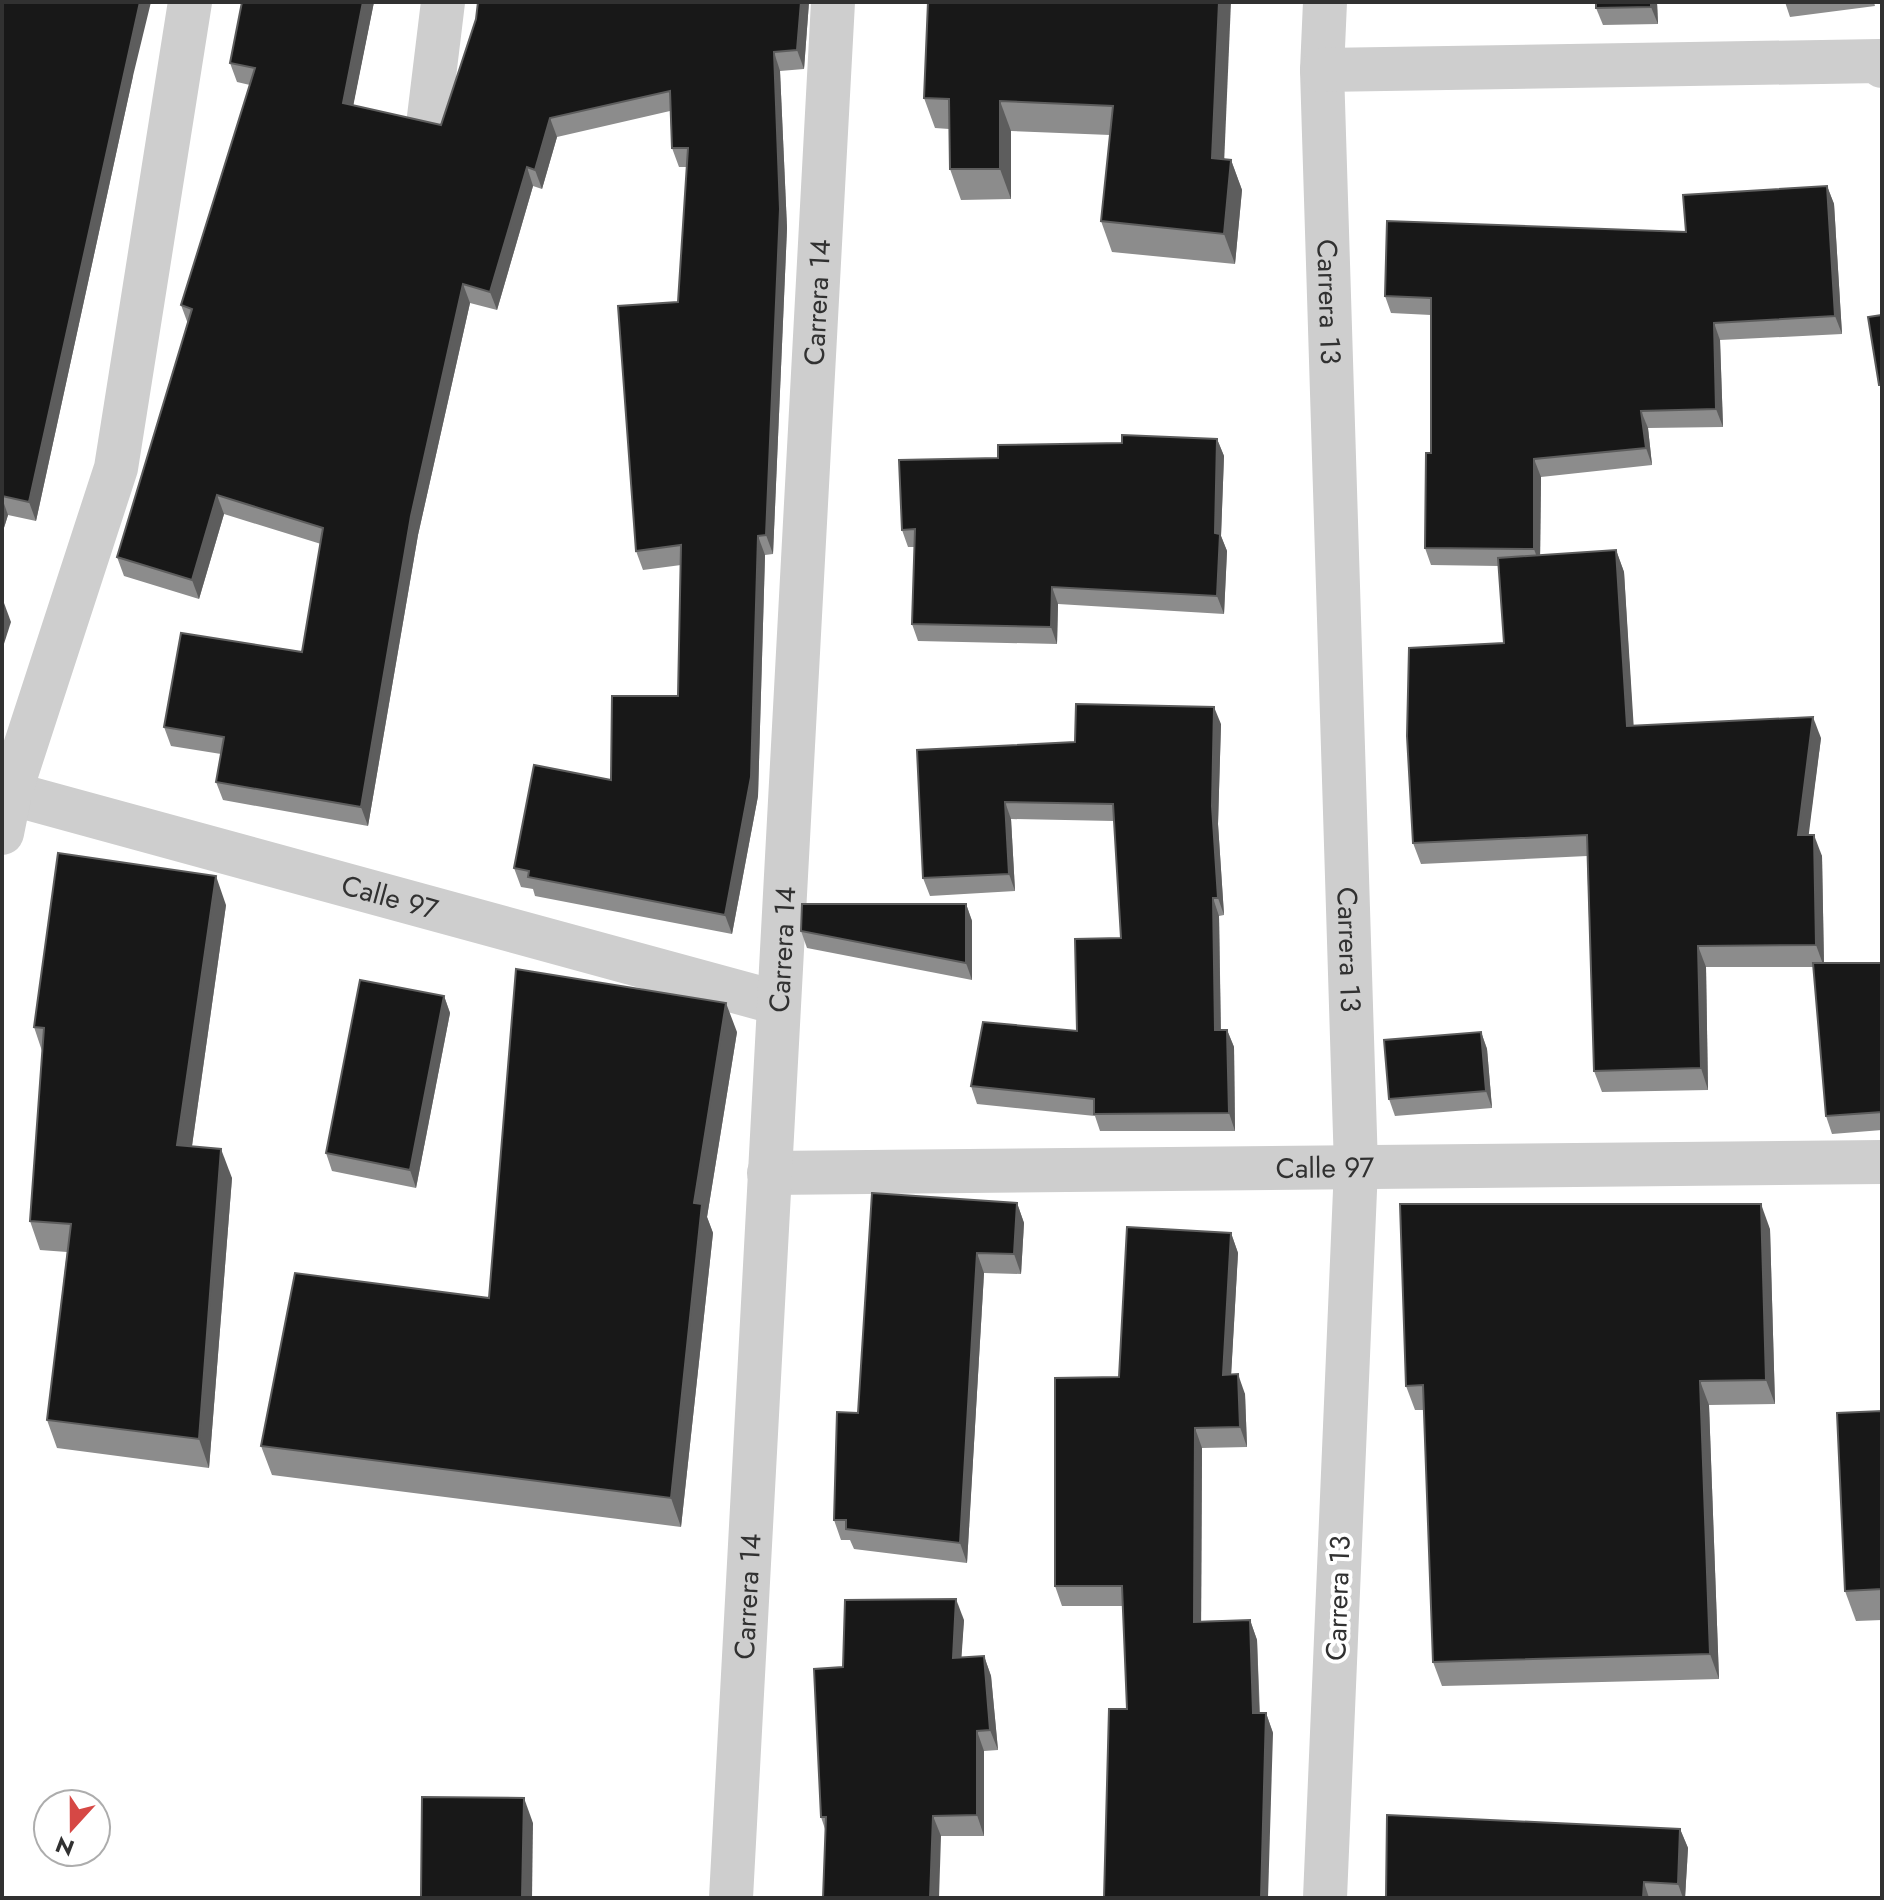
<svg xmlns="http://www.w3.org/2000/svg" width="1884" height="1900" viewBox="0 0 1884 1900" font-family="Jost,sans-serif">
  <rect width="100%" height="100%" fill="#fff"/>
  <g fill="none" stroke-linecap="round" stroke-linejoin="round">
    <g stroke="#cecece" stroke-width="44">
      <path id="s1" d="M1325 2 1322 70 1356 1167 1325 1898"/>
      <path d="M1322 70 1880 61 1882 66"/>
      <path d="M429 117 443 2"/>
      <path id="s2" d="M2 791 778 1003"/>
      <path d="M2 833 10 793 116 468 190 2"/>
      <path id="s3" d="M769 1173 1882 1162"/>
      <path id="s4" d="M731 1898 833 2"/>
    </g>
  </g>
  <g fill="#8c8c8c">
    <path d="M2 2 133 76 36 521 8 515 2 534Z"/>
    <path d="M242 2H374L353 105 441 125 476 19 478 2H809L804 69 780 71 787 228 773 554 765 555 758 796 732 934 535 896 533 889 521 887 514 868 611 780 678 696 681 565 643 570 636 551 678 302 687 167H679L672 148 670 111 557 137 542 189 533 186 497 310 470 303 418 535 368 826 223 800 216 782 221 754 171 746 164 727 302 652 321 544 224 514 199 599 124 576 117 557 188 324 181 305 250 85 237 82 230 63Z"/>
    <path d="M928 2 1225 159 1231 160 1242 190 1235 264 1112 252 1101 221 1110 135 1011 131V199L961 200 950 169 949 129 935 128 924 98Z"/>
    <path d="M1596 2H1657L1658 24 1603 25 1596 8Z"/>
    <path d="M1785 2H1874L1875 6 1790 17Z"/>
    <path d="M1827 186 1834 204 1842 334 1720 340 1723 427 1648 428 1652 465 1541 477 1540 555 1616 550 1624 572 1633 725 1821 738 1808 835 1822 856 1824 963H1882V1130L1832 1134 1826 1116 1814 967H1706L1708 1090 1602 1092 1594 1071 1587 856 1421 864 1413 843 1504 643 1499 566 1431 565 1425 548 1431 453V315L1391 313 1385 296 1686 232Z"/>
    <path d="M1217 439 1224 456 1221 536 1227 551 1224 614 1058 604 1057 644 918 641 912 624 915 547H908L902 530 998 458 1122 443Z"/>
    <path d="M1221 724 1218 824 1224 915 1219 916 1221 1030H1227L1234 1047 1235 1131H1100L1095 1116 977 1104 971 1086 1077 1031 1121 938 1114 821 1011 819 1015 891 930 896 923 878 917 750 1075 742Z"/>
    <path d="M966 904 972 921V980L807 948 801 931Z"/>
    <path d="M226 905 192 1146 232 1178 209 1468 57 1448 47 1420 67 1252 40 1250 30 1221 42 1051 34 1027Z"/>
    <path d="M444 996 450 1013 416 1188 332 1171 326 1153Z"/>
    <path d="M737 1032 707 1217 713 1233 681 1527 272 1475 261 1446 489 1298Z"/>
    <path d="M1481 1032 1487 1049 1492 1108 1395 1116 1389 1099Z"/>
    <path d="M872 1193 1017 1203 1024 1223 1021 1274 984 1273 967 1563 854 1549 850 1540H841L834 1520 858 1413Z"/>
    <path d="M1770 1229 1775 1404 1709 1405 1719 1679 1442 1686 1433 1662 1424 1410H1415L1406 1386Z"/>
    <path d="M1231 1233 1238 1253 1231 1374 1245 1394 1247 1447 1202 1448 1201 1621 1250 1620 1257 1640 1260 1713H1266L1273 1733 1127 1709 1123 1606H1062L1055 1586 1119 1377Z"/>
    <path d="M1882 1411V1620L1856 1621 1845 1591Z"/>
    <path d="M964 1620 961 1658 984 1656 991 1676 998 1750 984 1751V1836H941L825 1829 821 1817 843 1667Z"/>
    <path d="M1680 1829 1688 1848 1685 1898H1386Z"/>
  </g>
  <g fill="#5d5d5d">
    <path d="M140 2H151L133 76 36 521 29 502Z"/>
    <path d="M363 2H374L350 122 343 103Z"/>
    <path d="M801 2H809L804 69 797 50Z"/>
    <path d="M1219 2H1231L1223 188 1212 158Z"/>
    <path d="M1651 2H1657L1658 24 1651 7Z"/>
    <path d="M774 52 780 71 787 228 773 554 766 535Z"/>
    <path d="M1000 101 1011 131V199L1000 169Z"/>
    <path d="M550 118 557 137 542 189 535 170Z"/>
    <path d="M1231 160 1242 190 1235 264 1224 234Z"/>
    <path d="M527 167 533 186 497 310 490 292Z"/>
    <path d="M1827 186 1834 204 1842 334 1835 316Z"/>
    <path d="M463 284 470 303 418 535 368 826 361 807 411 516Z"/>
    <path d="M1714 323 1720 340 1723 427 1716 409Z"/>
    <path d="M1641 411 1648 428 1652 465 1646 448Z"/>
    <path d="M1217 439 1224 456 1221 536 1227 551 1224 614 1217 596 1215 533Z"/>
    <path d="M1534 459 1541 477 1540 566 1534 549Z"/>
    <path d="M217 495 224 514 199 599 192 580Z"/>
    <path d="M2 498 8 515 2 534Z"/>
    <path d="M758 536 765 555 758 796 732 934 725 915Z"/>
    <path d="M1616 550 1624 572 1635 747 1627 726Z"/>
    <path d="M1052 587 1058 604 1057 644 1051 627Z"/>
    <path d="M4 603 11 622 2 650V610Z"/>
    <path d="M1214 707 1221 724 1218 824 1224 915 1218 898 1212 806Z"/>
    <path d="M1813 717 1821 738 1806 856 1798 835Z"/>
    <path d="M1005 802 1011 819 1015 891 1009 874Z"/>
    <path d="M1814 835 1822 856 1824 967 1816 945Z"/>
    <path d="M216 876 226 905 188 1174 177 1145Z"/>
    <path d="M1213 898 1219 916 1221 1047 1215 1030Z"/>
    <path d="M966 904 972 921V980L966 963Z"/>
    <path d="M1698 946 1706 967 1708 1090 1701 1068Z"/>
    <path d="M444 996 450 1013 416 1188 410 1170Z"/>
    <path d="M726 1003 737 1032 707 1217 713 1233 681 1527 671 1498 694 1203Z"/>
    <path d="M1227 1030 1234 1047 1235 1131 1229 1113Z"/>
    <path d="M1481 1032 1487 1049 1492 1108 1486 1091Z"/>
    <path d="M221 1149 232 1178 209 1468 199 1439Z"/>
    <path d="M1017 1203 1024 1223 1021 1274 1014 1254Z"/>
    <path d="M1761 1204 1770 1229 1775 1404 1766 1380Z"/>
    <path d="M1231 1233 1238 1253 1230 1395 1223 1375Z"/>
    <path d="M977 1253 984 1273 967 1563 960 1543Z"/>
    <path d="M1238 1374 1245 1394 1247 1447 1240 1427Z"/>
    <path d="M1700 1381 1709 1405 1719 1679 1710 1654Z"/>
    <path d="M1195 1428 1202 1448 1201 1642 1194 1622Z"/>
    <path d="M956 1599 964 1620 960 1679 953 1658Z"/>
    <path d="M1250 1620 1257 1640 1260 1733 1253 1713Z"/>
    <path d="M984 1656 991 1676 998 1750 990 1730Z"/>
    <path d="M1266 1713 1273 1733 1268 1898H1261Z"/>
    <path d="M977 1731 984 1751V1836L977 1815Z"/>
    <path d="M524 1798 533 1823 532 1898H522Z"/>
    <path d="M933 1816 941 1836 939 1898H930Z"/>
    <path d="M1680 1829 1688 1848 1685 1898H1683L1678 1884Z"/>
    <path d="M1644 1882 1649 1898H1643Z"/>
  </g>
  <g fill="#181818" stroke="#5d5d5d" stroke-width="2">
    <path d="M2 2H140L29 502 2 496Z"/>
    <path d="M242 2H363L343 103 441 125 476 19 478 2H801L797 50 774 52 780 209 766 535 758 536 751 777 725 915 528 877 529 871 514 868 534 765 611 780 612 696H678L681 545 636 551 618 306 678 302 688 148H672L670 91 550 118 535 170 527 167 490 292 463 284 411 516 361 807 216 782 224 737 164 727 181 633 302 652 323 528 217 495 192 580 117 557 192 309 181 305 255 68 230 63Z"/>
    <path d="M928 2H1219L1212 158 1231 160 1224 234 1101 221 1113 106 1000 101V169H950L949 99 924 98Z"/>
    <path d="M1596 2H1651V7L1596 8Z"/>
    <path d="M1827 186 1835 316 1714 323 1716 409 1641 411 1646 448 1534 459V549L1425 548 1426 453H1431V298L1385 296 1387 221 1686 232 1683 195Z"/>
    <path d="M1882 315V385H1879L1868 317Z"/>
    <path d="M1122 435 1217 439 1215 533 1220 534 1217 596 1052 587 1051 627 912 624 915 529 902 530 899 460 998 458V445L1122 443Z"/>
    <path d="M1616 550 1627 726 1813 717 1798 835H1814L1816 945 1698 946 1701 1068 1594 1071 1587 835 1413 843 1407 736 1409 648 1504 643 1498 558Z"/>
    <path d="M1076 704 1214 707 1212 806 1218 898H1213L1215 1030H1227L1229 1113 1094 1114V1099L971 1086 983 1022 1077 1031 1075 939 1121 938 1113 804 1005 802 1009 874 923 878 917 750 1075 742Z"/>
    <path d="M58 853 216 876 177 1145 221 1149 199 1439 47 1420 71 1224 30 1221 44 1028 34 1027Z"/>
    <path d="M802 904H966V963L801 931Z"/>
    <path d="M1813 963H1882V1112L1826 1116Z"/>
    <path d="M516 969 726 1003 694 1203 702 1204 671 1498 261 1446 295 1273 489 1298Z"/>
    <path d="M360 980 444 996 410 1170 326 1153Z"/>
    <path d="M1481 1032 1486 1091 1389 1099 1384 1040Z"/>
    <path d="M872 1193 1017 1203 1014 1254 977 1253 960 1543 846 1529V1520H834L837 1412 858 1413Z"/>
    <path d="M1400 1204H1761L1766 1380 1700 1381 1710 1654 1433 1662 1423 1385 1406 1386Z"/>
    <path d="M1127 1227 1231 1233 1223 1375 1238 1374 1240 1427 1195 1428 1194 1622 1250 1620 1253 1713H1266L1261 1898H1104L1109 1709H1127L1122 1586H1055V1378L1119 1377Z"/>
    <path d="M1882 1411V1589L1845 1591 1837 1413Z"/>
    <path d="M956 1599 953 1658 984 1656 990 1730 977 1731V1815L933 1816 930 1898H823L826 1817H821L814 1669 843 1667 845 1600Z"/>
    <path d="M422 1797 524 1798 522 1898H421Z"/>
    <path d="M1387 1815 1680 1829 1678 1884 1644 1882 1643 1898H1386Z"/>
  </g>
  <g text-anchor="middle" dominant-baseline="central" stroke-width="8" stroke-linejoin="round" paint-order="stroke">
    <g font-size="28" fill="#313131" stroke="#fff">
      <text stroke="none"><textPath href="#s1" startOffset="300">Carrera 13</textPath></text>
      <text stroke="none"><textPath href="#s4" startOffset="1598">Carrera 14</textPath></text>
      <text stroke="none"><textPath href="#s2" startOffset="402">Calle 97</textPath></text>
      <text stroke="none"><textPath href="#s4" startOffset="950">Carrera 14</textPath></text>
      <text stroke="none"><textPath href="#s1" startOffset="948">Carrera 13</textPath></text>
      <text stroke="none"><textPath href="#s3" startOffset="556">Calle 97</textPath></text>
      <text stroke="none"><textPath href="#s4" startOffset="302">Carrera 14</textPath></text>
      <text transform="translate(1338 1598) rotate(-88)">Carrera 13</text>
    </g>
  </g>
  <rect width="1884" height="1900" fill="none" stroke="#313131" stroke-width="8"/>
  <g transform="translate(72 1828) rotate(201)"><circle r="38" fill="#ffffff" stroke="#adadad" stroke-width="2"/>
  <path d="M0-6L14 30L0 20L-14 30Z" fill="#d64845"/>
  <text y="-12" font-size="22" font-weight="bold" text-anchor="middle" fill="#313131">N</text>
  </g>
</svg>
